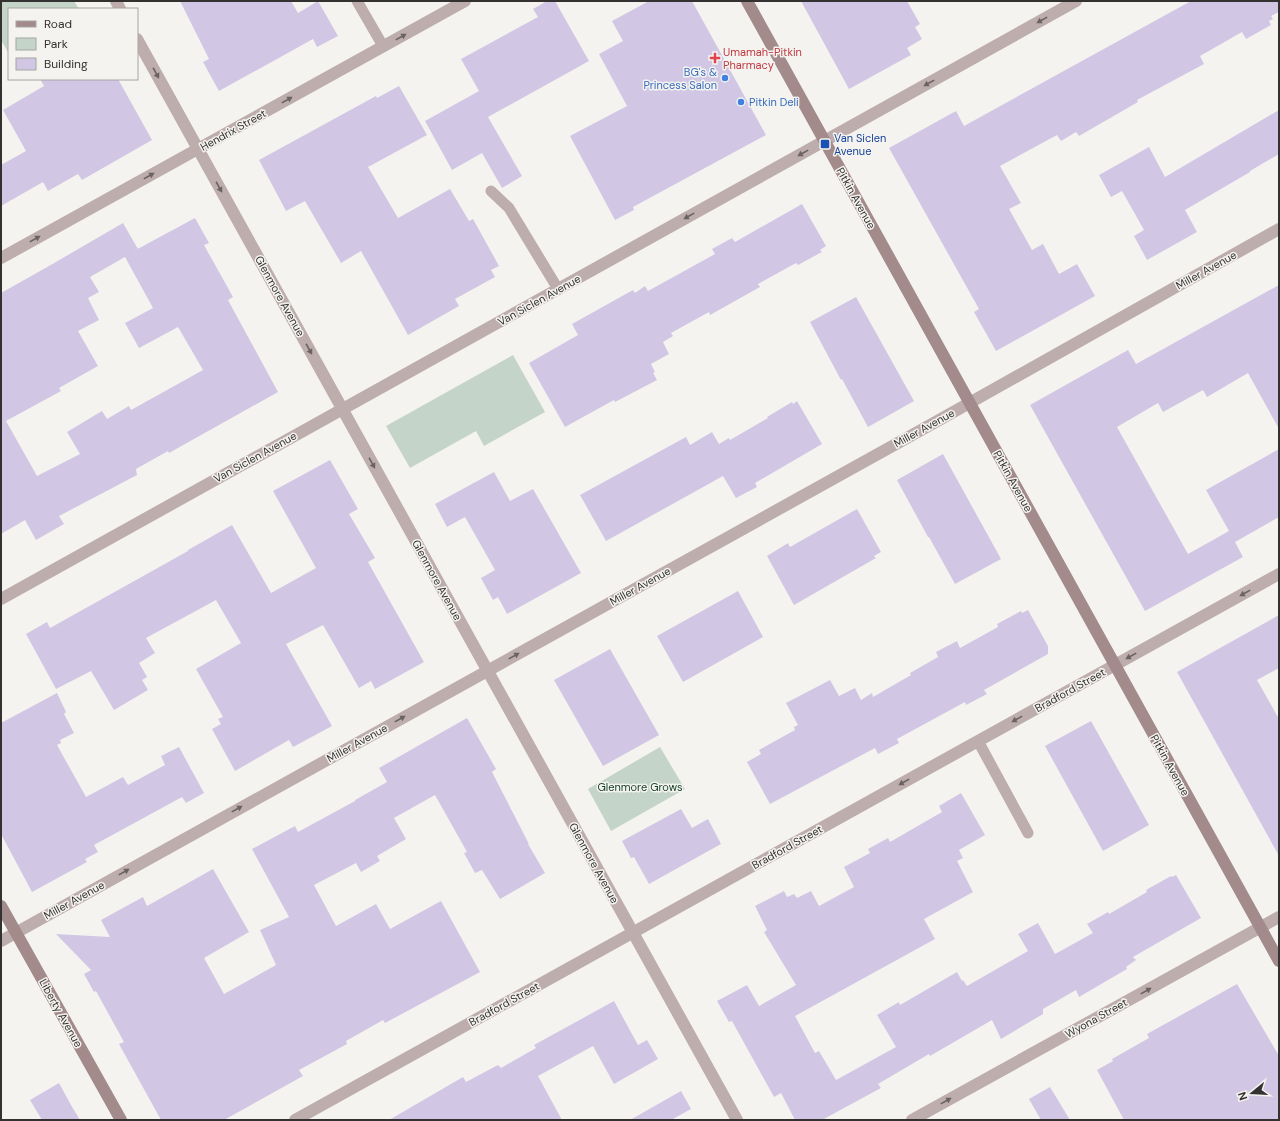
<svg xmlns="http://www.w3.org/2000/svg" width="1280" height="1121" viewBox="0 0 1280 1121" font-family="'DM Sans',sans-serif">
  <rect width="100%" height="100%" fill="#f5f3f0"/>
  <g fill="#c4d4c8">
    <path d="M1 1H74L79 9H9V54L1 40Z"/>
    <path d="M513 355 545 412 484 446 476 431 410 468 386 426Z"/>
    <path d="M660 747 685 789 611 831 588 789Z"/>
  </g>
  <g fill="#d1c7e4" fill-rule="evenodd">
    <path d="M180 1H291L298 13 318 1 338 36 317 47 313 39 219 91 203 62 209 59Z"/>
    <path d="M547 1H555L589 61 488 117 522 176 502 188 482 153 452 170 425 121 479 91 461 59 538 17 533 9Z"/>
    <path d="M649 1H692L766 135 633 207 634 210 615 220 570 136 627 106 599 54 623 41 612 21Z"/>
    <path d="M801 1H907L920 24 915 27 922 39 907 48 911 55 849 89Z"/>
    <path d="M1191 1H1279V12L1271 16 1273 19 1269 21 1271 25 1246 39 1242 32 1200 56 1204 64 1137 100 1138 102 1079 136 1076 132 1061 141 1057 135 1000 166 1021 203 1009 209 1032 250 1043 244 1059 274 1077 264 1095 296 996 351 974 312 979 309 889 148 956 111 964 126Z"/>
    <path d="M40 79H118L152 140 82 180 78 174 48 191 43 182 1 206V165L26 151 3 110 44 86Z"/>
    <path d="M399 86 427 135 368 167 398 218 450 189 469 221 473 219 499 266 491 270 495 277 455 299 459 306 408 335 361 251 341 263 305 201 286 211 259 160 376 96 377 98Z"/>
    <path d="M1279 110V154L1250 171V172L1185 210 1197 232 1147 260 1134 236 1144 230 1122 191 1111 197 1099 175 1149 147 1165 177Z"/>
    <path d="M802 204 826 246 820 250 822 252 798 265 796 263 758 284 760 287 710 315 709 312 671 333 673 336 663 342 669 354 651 364 655 372 653 373 657 380 615 402 614 400 565 427 529 363 578 335 572 324 633 290 635 293 645 286 648 291 715 254 712 249 732 238 735 242Z"/>
    <path d="M195 218 209 243 204 245 233 297 228 300 278 392 169 453 168 451 136 469 137 475 59 516 64 524 36 540 25 520 1 534V293L49 266 123 223 138 249 132 252ZM125 257 153 308 125 323 139 348 178 327 203 370 131 410 129 406 107 419 102 411 67 432 80 454 37 476 6 421 61 391 59 388 98 366 78 331 99 320 88 298 99 292 90 277Z"/>
    <path d="M1279 285V429L1248 373 1207 397 1203 390 1163 412 1158 403 1117 427 1188 554 1229 531 1206 490 1279 449V517L1235 542 1243 557 1145 611 1030 405 1128 350 1136 364Z"/>
    <path d="M856 297 914 401 868 427 842 379 841 380 810 322Z"/>
    <path d="M797 401 822 444 755 483 757 487 736 498 723 476 606 541 580 495 686 437 690 445 712 432 719 444 729 438 730 440 768 418 767 417 792 402 793 404Z"/>
    <path d="M943 454 1001 559 955 584 929 537H928L897 480Z"/>
    <path d="M330 460 358 509 349 514 375 558 368 562 424 662 375 689 371 681 359 688 323 625 286 644 332 726 293 747 289 740 235 771 212 729 221 724 218 719 223 717 196 669 241 643 216 600 146 638 155 653 139 663 147 677 142 680 148 690 114 710 91 671 56 689 26 634 47 622 50 628 188 551V550L232 525 271 593 316 568 273 491Z"/>
    <path d="M494 472 510 501 533 489 581 573 507 614 498 597 493 600 481 578 495 570 465 517 447 527 435 504Z"/>
    <path d="M857 509 881 552 874 556 876 558 794 605 767 556 788 543 790 547Z"/>
    <path d="M738 591 763 637 683 682 657 636Z"/>
    <path d="M1028 610 1048 646V654L984 690 987 694 966 705 965 702 897 739 899 743 878 754 875 748 770 804 747 762 761 754 759 750 795 730 794 727 798 725 786 703 830 680 839 696 855 688 861 700 872 693 873 697 911 675 910 673 938 657 936 652 957 641 960 648 998 627 997 624 1021 611 1022 613Z"/>
    <path d="M1279 615V668L1257 680 1279 719V856L1177 672Z"/>
    <path d="M610 649 659 735 603 766 554 680Z"/>
    <path d="M57 693 66 712 64 714 74 733 60 740 61 743 57 745 86 797 123 777 128 785 165 765 161 756 179 747 204 793 186 803 182 797 94 845 98 852 85 859 87 862 32 892 1 834V723Z"/>
    <path d="M467 718 496 769 492 772 529 844H528L545 873 500 899 482 870 475 873 464 853 467 852 435 795 394 818 406 839 377 856 380 861 361 872 356 863 314 885 336 926 376 904 390 929 441 901 480 972 385 1023 383 1020 346 1041 347 1044 299 1070 303 1076 224 1120H161L119 1044 124 1042 96 991 94 992 84 974 91 970 56 934 110 937 101 920 143 897 147 906 213 869 249 932 204 958 224 994 276 965 260 930 289 917 252 849 295 826 298 832 355 801V800L387 782 379 768Z"/>
    <path d="M1091 721 1149 825 1103 851 1045 746Z"/>
    <path d="M961 793 985 835 959 850 963 858 957 861 973 892 924 919 935 939 795 1016 815 1053 819 1051 836 1080 896 1047 877 1015 899 1002 900 1005 957 972 962 981 963 980 967 986 1028 951 1018 934 1038 923 1055 954 1093 933 1087 924 1108 912 1109 914 1147 892 1146 890 1171 876 1172 877 1176 875 1201 918 1133 957 1136 960 1126 967 1127 969 1079 997 1076 990 1043 1009V1014L1001 1039 992 1020 930 1056 929 1054 878 1084 881 1088 822 1120H795L781 1093 774 1097 732 1021 729 1022 717 1001 747 985 759 1006 796 985 764 932 767 930 755 906 784 891 787 897 794 894 797 898 811 891 819 906 854 887 844 867 870 853 868 849 888 838 890 842 942 812 939 806Z"/>
    <path d="M681 809 692 828 708 819 721 844 649 884 634 857 631 858 622 841Z"/>
    <path d="M1237 984 1279 1056V1120H1124L1097 1070 1113 1061 1112 1059 1149 1038 1147 1034Z"/>
    <path d="M614 1001 638 1045 647 1040 658 1059 614 1084 593 1046 538 1076 562 1120H389L463 1077 466 1082 498 1065 501 1068 536 1048 534 1045Z"/>
    <path d="M59 1083 71 1105 80 1120H42L30 1100Z"/>
    <path d="M1050 1087 1070 1120H1041L1029 1099Z"/>
    <path d="M681 1091 691 1109 671 1120H630Z"/>
  </g>
  <g fill="none" stroke-linecap="round" stroke-linejoin="round">
    <g stroke="#bdadac" stroke-width="11">
      <path d="M357 1 383 46"/>
      <path d="M491 191 509 208 558 289"/>
      <path d="M978 741 1028 833"/>
    </g>
    <g stroke="#bdadac" stroke-width="12">
      <path d="M116 1 120 9"/>
      <path d="M137 39 737 1120"/>
      <path d="M1 258 465 1"/>
      <path d="M1 599 1076 1"/>
      <path d="M1 941 932 424 1279 229"/>
      <path d="M295 1120 1279 574"/>
      <path d="M912 1120 1279 917"/>
    </g>
    <g stroke="#a28b8a" stroke-width="12">
      <path d="M747 1 1279 961"/>
      <path d="M1 906 121 1120"/>
    </g>
  </g>
  <defs><path id="oneway-solid" d="M-6-.8H1V-3.2L6.5 0L1 3.2V.8H-6Z"/></defs>
  <g fill="#6a6362">
    <use href="#oneway-solid" transform="translate(1042 20) rotate(151)"/>
    <use href="#oneway-solid" transform="translate(401 37) rotate(-29)"/>
    <use href="#oneway-solid" transform="translate(156 73) rotate(61)"/>
    <use href="#oneway-solid" transform="translate(929 83) rotate(151)"/>
    <use href="#oneway-solid" transform="translate(287 100) rotate(-29)"/>
    <use href="#oneway-solid" transform="translate(803 153) rotate(151)"/>
    <use href="#oneway-solid" transform="translate(149 176) rotate(-29)"/>
    <use href="#oneway-solid" transform="translate(219 187) rotate(61)"/>
    <use href="#oneway-solid" transform="translate(689 216) rotate(151)"/>
    <use href="#oneway-solid" transform="translate(35 239) rotate(-29)"/>
    <use href="#oneway-solid" transform="translate(309 349) rotate(61)"/>
    <use href="#oneway-solid" transform="translate(372 463) rotate(61)"/>
    <use href="#oneway-solid" transform="translate(1245 593) rotate(151)"/>
    <use href="#oneway-solid" transform="translate(514 656) rotate(-29)"/>
    <use href="#oneway-solid" transform="translate(1131 656) rotate(151)"/>
    <use href="#oneway-solid" transform="translate(400 719) rotate(-29)"/>
    <use href="#oneway-solid" transform="translate(1017 719) rotate(151)"/>
    <use href="#oneway-solid" transform="translate(904 782) rotate(151)"/>
    <use href="#oneway-solid" transform="translate(237 809) rotate(-29)"/>
    <use href="#oneway-solid" transform="translate(124 872) rotate(-29)"/>
    <use href="#oneway-solid" transform="translate(1146 991) rotate(-29)"/>
    <use href="#oneway-solid" transform="translate(946 1101) rotate(-29)"/>
  </g>
  <path fill="#e0444e" stroke="#f5f3f0" stroke-width="1.5" d="M713 52h4v4h4v4h-4v4h-4v-4h-4v-4h4z"/>
  <g fill="#3f7fe0" stroke="#f5f3f0" stroke-width="1.5">
    <circle cx="725" cy="78" r="4"/>
    <circle cx="741" cy="102" r="4"/>
  </g>
  <rect fill="#1a4fb4" stroke="#f5f3f0" stroke-width="1.5" x="820" y="139" width="10" height="10" rx="2"/>
  <g text-anchor="middle" dominant-baseline="central" stroke-width="3" stroke-linejoin="round" paint-order="stroke">
    <g font-size="11" fill="#be3a42" stroke="#f5f3f0" text-anchor="start">
      <text x="723" y="52">Umamah-Pitkin<tspan x="723" dy="13">Pharmacy</tspan></text>
    </g>
    <g font-size="11" fill="#366cbe" stroke="#f5f3f0" text-anchor="end">
      <text x="717" y="72">BG's &amp;<tspan x="717" dy="13">Princess Salon</tspan></text>
      <text x="749" y="102" text-anchor="start">Pitkin Deli</text>
    </g>
    <g font-size="11" fill="#333231" stroke="#f5f3f0">
      <text transform="translate(233 130) rotate(-29)">Hendrix Street</text>
      <text transform="translate(856 198) rotate(61)">Pitkin Avenue</text>
      <text transform="translate(1206 270) rotate(-29)">Miller Avenue</text>
      <text transform="translate(280 296) rotate(61)">Glenmore Avenue</text>
      <text transform="translate(539 300) rotate(-29)">Van Siclen Avenue</text>
      <text transform="translate(924 428) rotate(-29)">Miller Avenue</text>
      <text transform="translate(255 457) rotate(-29)">Van Siclen Avenue</text>
      <text transform="translate(1013 481) rotate(61)">Pitkin Avenue</text>
      <text transform="translate(437 580) rotate(61)">Glenmore Avenue</text>
      <text transform="translate(640 586) rotate(-29)">Miller Avenue</text>
      <text transform="translate(1070 690) rotate(-29)">Bradford Street</text>
      <text transform="translate(357 743) rotate(-29)">Miller Avenue</text>
      <text transform="translate(1170 765) rotate(61)">Pitkin Avenue</text>
      <text transform="translate(787 847) rotate(-29)">Bradford Street</text>
      <text transform="translate(594 863) rotate(61)">Glenmore Avenue</text>
      <text transform="translate(74 900) rotate(-29)">Miller Avenue</text>
      <text transform="translate(504 1004) rotate(-29)">Bradford Street</text>
      <text transform="translate(61 1013) rotate(61)">Liberty Avenue</text>
      <text transform="translate(1096 1018) rotate(-29)">Wyona Street</text>
    </g>
    <g font-size="11" fill="#164399" stroke="#f5f3f0" text-anchor="start">
      <text x="834" y="138">Van Siclen<tspan x="834" dy="13">Avenue</tspan></text>
    </g>
    <g font-size="11" fill="#0e3e22" stroke="#f5f3f0">
      <text x="640" y="787">Glenmore Grows</text>
    </g>
  </g>
  <rect width="1280" height="1121" fill="none" stroke="#333231" stroke-width="4"/>
  <rect x="8" y="8" width="130" height="72" fill="#f5f3f0" stroke="#a7a6a4"/>
  <rect x="16" y="21" width="20" height="6" fill="#a28b8a" stroke="#a7a6a4"/>
  <text x="44" y="28" font-size="12" fill="#333231">Road</text>
  <rect x="16" y="38" width="20" height="12" fill="#c4d4c8" stroke="#a7a6a4"/>
  <text x="44" y="48" font-size="12" fill="#333231">Park</text>
  <rect x="16" y="58" width="20" height="12" fill="#d1c7e4" stroke="#a7a6a4"/>
  <text x="44" y="68" font-size="12" fill="#333231">Building</text>
  <g transform="translate(1252 1093) rotate(252)" stroke="#f5f3f0" stroke-width="3" paint-order="stroke">
  <path d="M0-3L7 15L0 10L-7 15Z" fill="#333231"/>
  <text y="-6" font-size="11" font-weight="bold" text-anchor="middle" fill="#333231">N</text>
  </g>
</svg>
